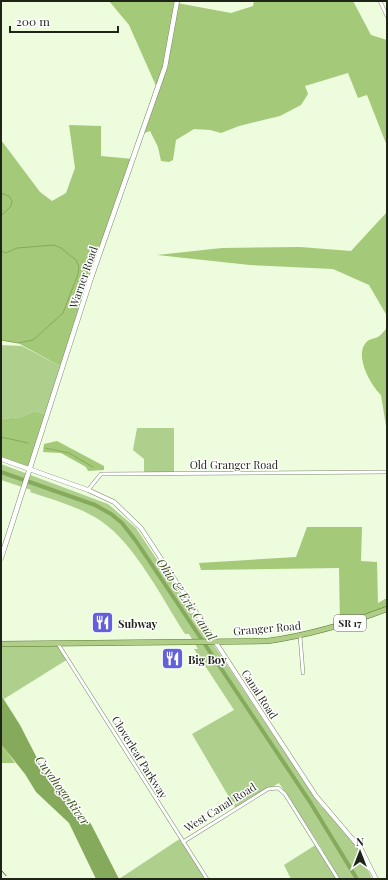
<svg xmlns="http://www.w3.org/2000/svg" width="388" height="880" viewBox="0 0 388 880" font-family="'Playfair Display',serif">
  <rect width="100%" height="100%" fill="#ecfcdd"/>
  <g fill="#afcf8d">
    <path d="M1 345 22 346 62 367 47 415 35 411 21 417 1 419Z"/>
    <path d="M137 428H174V473L144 474V459L133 450Z"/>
    <path d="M1 464 108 504 136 528 320 805 356 841 372 879H291L284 865 317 844 324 852 279 783 236 809 192 734 234 710 194 649H198L189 634H185C163 600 135 544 101 521 80 507 54 500 30 492L31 490 1 480Z"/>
    <path d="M1 644H58L68 659 4 699 1 695Z"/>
    <path d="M181 838 207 879H119Z"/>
  </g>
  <g fill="#a4c979">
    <path d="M109 1H177V3L231 13 253 6 254 1H353L371 35 387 40V146L367 95 358 98 348 73 305 86 308 94 301 105 280 116 239 126 221 133 210 130 194 129 176 140 173 160 169 162 161 161 158 147 150 131 142 134 157 88 129 25Z"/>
    <path d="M69 125 101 126V156L133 159 62 367 18 343 1 340V140L40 192 52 201 66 193 75 168Z"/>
    <path d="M387 212V316L369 285 333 269 250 265 157 255 222 248 300 247 351 251Z"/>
    <path d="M387 328V432L381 395C371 386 355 357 365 344 368 339 373 339 378 337 381 335 384 331 387 328Z"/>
    <path d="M35 411 47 415 29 469 1 459V419L21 417Z"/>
    <path d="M57 441 104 466V470L88 471 86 467 61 453 43 452 44 444Z"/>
    <path d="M307 527H362L361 561 377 562 378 603 387 598V609L340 626 339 568 201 570 199 563 296 557Z"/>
    <path d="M1 744 3 746 15 763H1Z"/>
  </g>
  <path fill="#86aa5b" d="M1 695 20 725 39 762 91 824 119 879H96L69 823 36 792 25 774 1 744Z"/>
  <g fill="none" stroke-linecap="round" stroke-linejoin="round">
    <g stroke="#86aa5b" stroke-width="1">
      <path d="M1 193 9 196 12 201 11 206 1 216"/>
      <path d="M1 251 6 253 17 248 54 245 61 248 76 260 79 267 78 274 63 313 33 340 18 343 1 340"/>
      <path d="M1 437 28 443"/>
      <path d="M45 448 69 453 93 467"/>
    </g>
    <path stroke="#86aa5b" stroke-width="4" d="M1 472 95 505 111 514 122 523 136 541 310 802 357 879"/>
    <defs>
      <g id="minor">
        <path d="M380 1 387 16"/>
        <path d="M88 490 101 474 387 472"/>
        <path d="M300 636 303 673"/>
        <path d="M58 644 207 879"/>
        <path d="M183 842 268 789 278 788 285 794 338 879"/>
      </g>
      <path id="tertiary" d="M1 459 88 490 114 502 141 528 316 796 361 849 376 879"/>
      <path id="secondary" d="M1 558 91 278 165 67 177 1"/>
      <path id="primary" d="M1 644 268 641C310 635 347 624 387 609"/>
    </defs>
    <use href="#minor" stroke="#7a886c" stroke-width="4"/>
    <use href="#tertiary" stroke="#7a886c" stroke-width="5"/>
    <use href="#secondary" stroke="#7a886c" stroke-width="5.5"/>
    <use href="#primary" stroke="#5b7c2f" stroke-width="6"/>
    <use href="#minor" stroke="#fff" stroke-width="3"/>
    <use href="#tertiary" stroke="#fff" stroke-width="4"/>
    <use href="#secondary" stroke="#fff" stroke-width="4.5"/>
    <use href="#primary" stroke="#b0cd89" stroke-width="5"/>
    <path stroke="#515949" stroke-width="1" stroke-dasharray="8 4" stroke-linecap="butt" d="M1 870 9 879"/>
  </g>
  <defs>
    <symbol id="restaurant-square" viewBox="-11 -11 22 22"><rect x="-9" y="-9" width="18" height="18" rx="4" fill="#6261da" stroke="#fff"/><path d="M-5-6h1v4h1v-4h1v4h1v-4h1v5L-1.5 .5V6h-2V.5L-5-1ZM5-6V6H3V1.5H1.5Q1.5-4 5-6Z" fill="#fff"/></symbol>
  </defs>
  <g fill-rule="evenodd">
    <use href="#restaurant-square" x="90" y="610" width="25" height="25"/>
    <use href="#restaurant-square" x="160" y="646" width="25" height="25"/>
  </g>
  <g text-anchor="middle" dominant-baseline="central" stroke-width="3" stroke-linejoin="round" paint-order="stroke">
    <rect fill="#fff" stroke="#62665e" stroke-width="1" x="334" y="615" width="32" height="16" rx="3"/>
    <g font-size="10" font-weight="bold" fill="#1f2419">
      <text x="350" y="623">SR 17</text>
    </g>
    <g font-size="11" fill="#1f2419" stroke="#fff">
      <text transform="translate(83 277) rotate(-71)">Warner Road</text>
      <text x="234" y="464">Old Granger Road</text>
      <text transform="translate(267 628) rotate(-5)">Granger Road</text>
      <text transform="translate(260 694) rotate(57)">Canal Road</text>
      <text transform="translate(140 757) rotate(58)">Cloverleaf Parkway</text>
      <text transform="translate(220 807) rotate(-32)">West Canal Road</text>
    </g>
    <g font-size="11" font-weight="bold" fill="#1f2419" stroke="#fff" text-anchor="start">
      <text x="118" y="623">Subway</text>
      <text x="188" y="659">Big Boy</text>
    </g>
    <g font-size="12" font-style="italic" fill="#354c14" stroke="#fff">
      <text transform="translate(187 599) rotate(56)">Ohio &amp; Erie Canal</text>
      <text transform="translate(63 790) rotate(54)">Cuyahoga River</text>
    </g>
  </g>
  <rect width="388" height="880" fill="none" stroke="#1f2419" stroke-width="4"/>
  <g transform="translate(360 852)" stroke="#ffffff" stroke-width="3" paint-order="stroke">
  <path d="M0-3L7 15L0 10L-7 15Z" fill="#1f2419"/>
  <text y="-6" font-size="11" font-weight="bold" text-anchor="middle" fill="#1f2419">N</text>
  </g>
  <path d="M10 26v6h108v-6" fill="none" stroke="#1f2419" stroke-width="2"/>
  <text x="16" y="26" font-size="12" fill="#1f2419" stroke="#ffffff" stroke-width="3" paint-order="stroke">200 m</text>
</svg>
